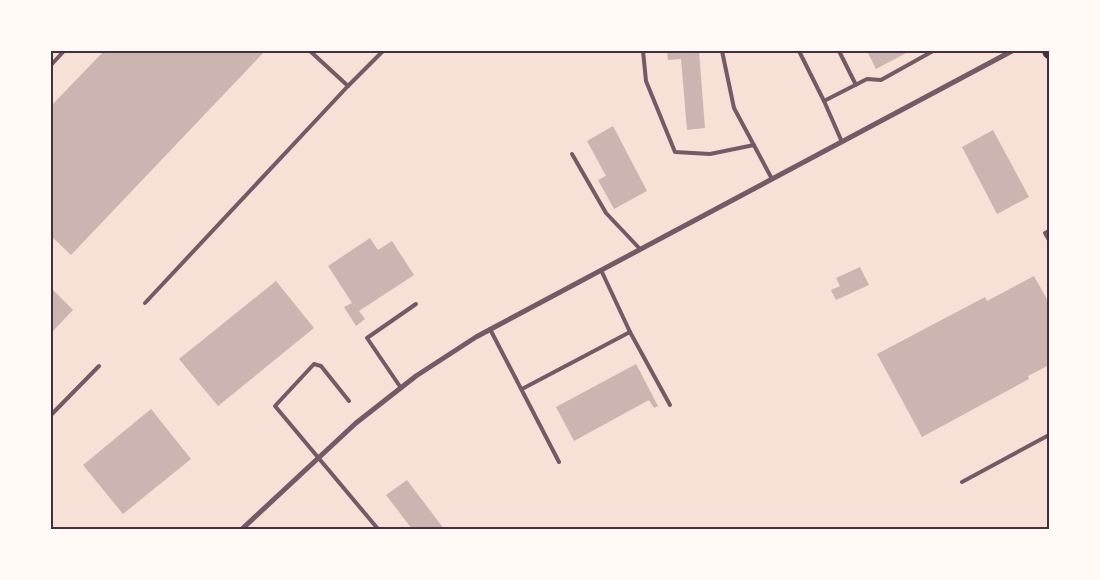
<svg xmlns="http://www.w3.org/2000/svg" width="1100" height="580" viewBox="0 0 1100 580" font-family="Jost,sans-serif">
  <rect width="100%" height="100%" fill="#f7e1d7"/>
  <g fill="#ccb4b1">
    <path d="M104 51H265L71 255 51 236V106Z"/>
    <path d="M667 51H699L705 128 687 130 681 59 668 60Z"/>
    <path d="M867 51H910L876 69Z"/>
    <path d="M613 126 647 191 614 209 598 180 606 176 587 141Z"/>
    <path d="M993 130 1029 197 997 214 962 147Z"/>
    <path d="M370 238 378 250 392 241 414 275 359 311 365 319 356 326 344 307 352 303 328 266Z"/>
    <path d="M860 267 869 285 836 300 831 290 840 286 836 278Z"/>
    <path d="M1034 276 1049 303V365L1028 376 1029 379 922 437 877 354 985 297 987 301Z"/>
    <path d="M276 281 314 328 218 406 179 359Z"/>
    <path d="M51 288 73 310 51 333Z"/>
    <path d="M636 364 658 406 654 408 649 400 574 441 556 407Z"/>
    <path d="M151 409 191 459 123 514 83 465Z"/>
    <path d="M407 480 444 529H412L386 495Z"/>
  </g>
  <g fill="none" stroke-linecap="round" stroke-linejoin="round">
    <g stroke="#755966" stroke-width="4">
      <path d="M310 51 348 86 383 51"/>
      <path d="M643 51 646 81 675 152 710 154 754 145"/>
      <path d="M722 51 734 108 772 179"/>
      <path d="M799 51 824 101"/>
      <path d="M839 51 856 85"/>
      <path d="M51 65 64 51"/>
      <path d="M842 142 824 101 867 79 881 80 933 51"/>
      <path d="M572 154 606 213 640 249"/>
      <path d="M1049 231 1045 233 1049 240"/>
      <path d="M601 270 630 332 670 405"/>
      <path d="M145 303 348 86"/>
      <path d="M490 329 559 462"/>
      <path d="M401 388 367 338 416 304"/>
      <path d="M522 389 630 332"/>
      <path d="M349 401 321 366 314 364 275 406 378 529"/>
      <path d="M51 415 99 366"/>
      <path d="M962 482 1049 435"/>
    </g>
    <path stroke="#755966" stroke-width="5" d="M242 529 356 423 416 376 476 337 1012 51"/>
    <path stroke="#4a2c40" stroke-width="12" d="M1048 51 1049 53"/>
  </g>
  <rect width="1100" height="580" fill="none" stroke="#fffaf5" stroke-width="105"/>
  <rect x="52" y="52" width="996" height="476" fill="none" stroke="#4a2c40" stroke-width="2"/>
</svg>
